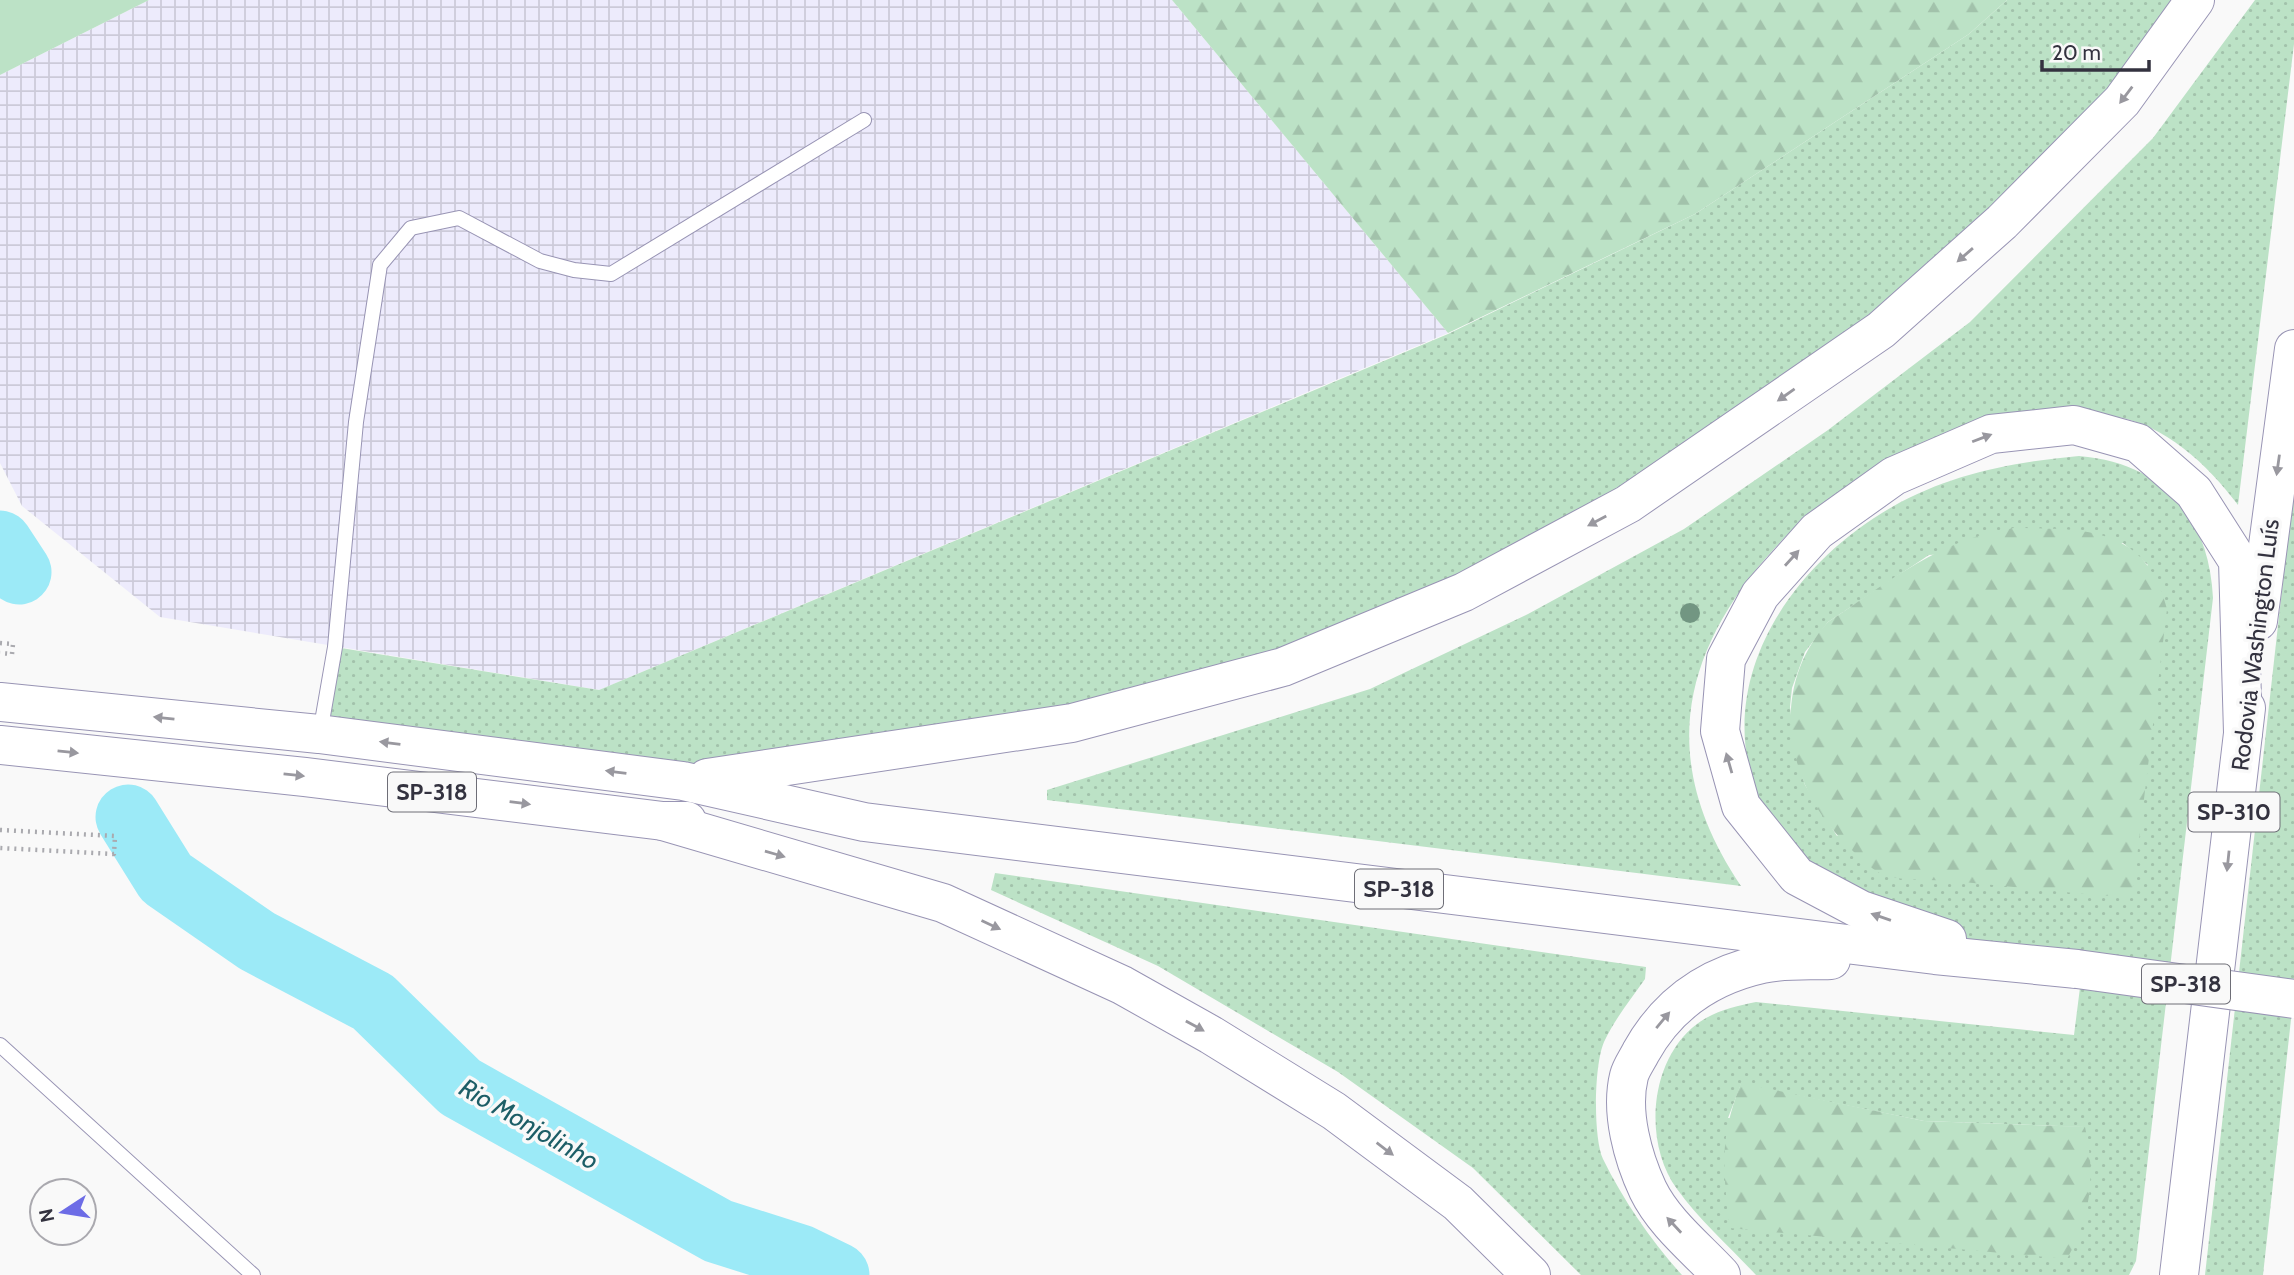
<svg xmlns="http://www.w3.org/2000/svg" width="2294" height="1275" viewBox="0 0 2294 1275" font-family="Cabin,sans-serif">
  <defs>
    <pattern id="industrial-grid" width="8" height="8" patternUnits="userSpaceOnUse" patternTransform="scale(1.75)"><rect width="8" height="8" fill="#edebfc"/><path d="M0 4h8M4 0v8" fill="none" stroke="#cccad9"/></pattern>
    <pattern id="green-dots" width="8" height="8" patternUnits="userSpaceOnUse" patternTransform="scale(1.75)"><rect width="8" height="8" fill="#bce2c6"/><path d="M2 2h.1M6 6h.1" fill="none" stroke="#a2c2ab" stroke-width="1.8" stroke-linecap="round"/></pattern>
    <pattern id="forest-firs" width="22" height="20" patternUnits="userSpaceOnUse" patternTransform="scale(1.75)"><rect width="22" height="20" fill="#bce2c6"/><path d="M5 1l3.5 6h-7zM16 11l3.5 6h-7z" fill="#a2c2ab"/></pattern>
  </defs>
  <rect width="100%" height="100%" fill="#f9f9f9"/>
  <path fill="url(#industrial-grid)" d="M149 0H1172L1448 333 599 690 160 617 22 506 0 463V75Z"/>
  <g fill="url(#green-dots)" fill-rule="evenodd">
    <path d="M2007 0H2195L2002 222 1628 504 1283 667 683 781 319 734 335 647 599 690 1448 334 1695 214 1969 34Z"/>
    <path d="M2255 0H2294V44L2238 505C2208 465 2164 423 2112 416 2096 414 2002 448 1980 455 1944 466 1909 476 1873 487 1859 491 1842 494 1828 501 1809 510 1773 549 1759 566 1674 670 1665 773 1741 886L1047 800V790L1370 689 1528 614 1684 529 1828 430 1970 322 2153 138Z"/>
    <path d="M2079 456C2163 463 2209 516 2213 598L2136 1261 2129 1275H1756C1730 1247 1699 1220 1677 1189 1643 1143 1649 1060 1697 1024 1714 1011 1736 1006 1756 1002L2074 1035 2084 956C2018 947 1949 943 1886 923 1876 920 1864 918 1855 913 1839 905 1804 860 1790 844 1781 834 1768 824 1761 813 1754 803 1753 784 1750 772 1723 663 1799 560 1892 507 1950 474 2013 462 2079 456ZM2123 543 2148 565 1837 836 1805 785 1796 755 1790 707 1792 688 1805 652 1828 622 1929 555ZM1741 1084 1924 1121 2085 1127 1728 1118Z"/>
    <path d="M2294 483V992L2263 1275H2205Z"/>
    <path d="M995 873 1646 967 1645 979C1631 999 1614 1020 1604 1042 1594 1065 1593 1137 1603 1159 1623 1200 1652 1242 1682 1275H1581L1473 1168 1338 1072 1158 966 991 890Z"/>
  </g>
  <g fill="url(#forest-firs)">
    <path d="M1172 0H2007L1969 34 1695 214 1448 333Z"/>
    <path d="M2014 528C2086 529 2146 526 2167 609L2132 898C2072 893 2012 887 1953 881 1932 879 1904 882 1884 875 1871 870 1857 855 1847 845 1785 785 1768 688 1828 622 1889 582 1941 538 2014 528Z"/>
    <path d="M1741 1083 1924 1121 2085 1127C2096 1176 2091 1215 2067 1259L1729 1228C1724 1168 1718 1142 1741 1083Z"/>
  </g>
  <path fill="#bce2c6" d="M0 0H149L0 75Z"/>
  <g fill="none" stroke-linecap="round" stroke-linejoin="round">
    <path stroke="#7cb3c0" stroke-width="10" d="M0 572H19"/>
    <g stroke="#9ceaf7" stroke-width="65">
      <path d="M0 543 19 572"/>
      <path d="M128 817 166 878 257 941 373 1002 460 1087 718 1231 800 1257 837 1275"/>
    </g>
    <defs>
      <g id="lane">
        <path d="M320 733 335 647 356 422 380 265 411 228 459 218 540 261 574 270 611 274 864 120"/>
        <path d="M0 1045 253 1275"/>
      </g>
      <g id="highway">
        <path d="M2258 621 2294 349"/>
        <path d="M0 702 319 734 683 781 864 822 1935 955 2077 969"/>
        <path d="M0 745 305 777 663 821H687"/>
        <path d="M707 778 1072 723 1283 667 1464 592 1628 504 1881 330 2002 222 2122 101 2195 0"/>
        <path d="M663 821 943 903 1122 985 1211 1035 1334 1111 1458 1203 1531 1275"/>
        <path d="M1947 939 1861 910 1797 876 1741 806 1720 731 1726 659 1760 595 1817 531 1894 476 1991 434 2074 425 2138 443 2194 492 2238 561 2243 733"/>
        <path d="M1721 1275C1697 1249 1664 1223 1648 1190 1633 1158 1620 1112 1629 1076 1631 1068 1637 1060 1641 1052 1667 1005 1708 976 1762 964 1783 959 1809 961 1831 960"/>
        <path d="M2179 1275 2246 708"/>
      </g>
    </defs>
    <use href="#lane" stroke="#9894b4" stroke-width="16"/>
    <use href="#highway" stroke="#9894b4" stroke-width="40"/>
    <g stroke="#aaaaaf" stroke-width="4.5" stroke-dasharray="2 5" stroke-linecap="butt">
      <path d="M0 643 13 644 12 654 0 653"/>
      <path d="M0 830 115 836 114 854 0 848"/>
    </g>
    <use href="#lane" stroke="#fff" stroke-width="14"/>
    <use href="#highway" stroke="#fff" stroke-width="38"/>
    <defs>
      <path id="highway-bridge" d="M2077 969 2294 999"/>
    </defs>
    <use href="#highway-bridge" stroke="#9894b4" stroke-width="40" stroke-linecap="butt"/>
    <use href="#highway-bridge" stroke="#fff" stroke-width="38"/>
  </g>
  <circle fill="#729682" cx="1690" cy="613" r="10"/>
  <defs><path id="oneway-solid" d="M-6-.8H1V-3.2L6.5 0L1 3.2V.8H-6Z" transform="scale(1.75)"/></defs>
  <g fill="#99989f">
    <use href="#oneway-solid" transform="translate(2126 95) rotate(127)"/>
    <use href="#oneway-solid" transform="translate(1965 255) rotate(139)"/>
    <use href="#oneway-solid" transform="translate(1786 395) rotate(145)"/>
    <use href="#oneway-solid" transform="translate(1982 438) rotate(-21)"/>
    <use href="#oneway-solid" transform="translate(2278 465) rotate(98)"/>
    <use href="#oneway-solid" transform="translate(1597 521) rotate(152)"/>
    <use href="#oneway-solid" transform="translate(1792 558) rotate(-48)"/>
    <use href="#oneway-solid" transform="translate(164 718) rotate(-174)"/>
    <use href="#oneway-solid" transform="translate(390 743) rotate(-173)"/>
    <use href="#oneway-solid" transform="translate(68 752) rotate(6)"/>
    <use href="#oneway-solid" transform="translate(1729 763) rotate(-106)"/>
    <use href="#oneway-solid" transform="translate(616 772) rotate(-173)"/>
    <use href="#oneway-solid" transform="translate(294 775) rotate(6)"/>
    <use href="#oneway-solid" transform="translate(520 803) rotate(7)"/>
    <use href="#oneway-solid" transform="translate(775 854) rotate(16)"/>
    <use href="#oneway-solid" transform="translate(2228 861) rotate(96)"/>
    <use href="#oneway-solid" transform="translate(1881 917) rotate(-161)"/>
    <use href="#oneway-solid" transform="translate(991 925) rotate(25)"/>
    <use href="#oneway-solid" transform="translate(1663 1020) rotate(-50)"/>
    <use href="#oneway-solid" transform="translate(1195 1026) rotate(29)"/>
    <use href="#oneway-solid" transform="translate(1385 1149) rotate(37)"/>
    <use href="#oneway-solid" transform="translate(1674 1225) rotate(-133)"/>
  </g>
  <g text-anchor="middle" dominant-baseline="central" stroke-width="7" stroke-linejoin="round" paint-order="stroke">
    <g fill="#f9f9f9" stroke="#6e6e77" stroke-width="2">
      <rect x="388" y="772.5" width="88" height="39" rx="5"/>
      <rect x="2188.5" y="792.5" width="91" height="39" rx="5"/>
      <rect x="1355" y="869.5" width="88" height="39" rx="5"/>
      <rect x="2142" y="964.5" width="88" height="39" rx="5"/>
    </g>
    <g font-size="23" font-weight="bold" fill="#33323f">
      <text x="432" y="792">SP-318</text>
      <text x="2234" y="812">SP-310</text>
      <text x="1399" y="889">SP-318</text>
      <text x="2186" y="984">SP-318</text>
    </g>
    <g font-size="24" fill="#33323f" stroke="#f9f9f9">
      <text transform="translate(2255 645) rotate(-83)">Rodovia Washington Luís</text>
    </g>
    <g font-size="26" font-style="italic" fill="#1d5e67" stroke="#f9f9f9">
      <text transform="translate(529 1124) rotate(30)">Rio Monjolinho</text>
    </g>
  </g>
  <g transform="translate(63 1212) rotate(258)"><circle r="33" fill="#f9f9f9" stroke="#aaa9af" stroke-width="2"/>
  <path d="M0-5L12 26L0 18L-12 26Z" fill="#6d6ce6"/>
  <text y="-10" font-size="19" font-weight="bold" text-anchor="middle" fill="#33323f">N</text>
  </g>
  <path d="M2042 60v10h107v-10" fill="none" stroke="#33323f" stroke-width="3.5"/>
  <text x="2052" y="60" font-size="21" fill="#33323f" stroke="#f9f9f9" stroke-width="5" paint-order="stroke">20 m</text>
</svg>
